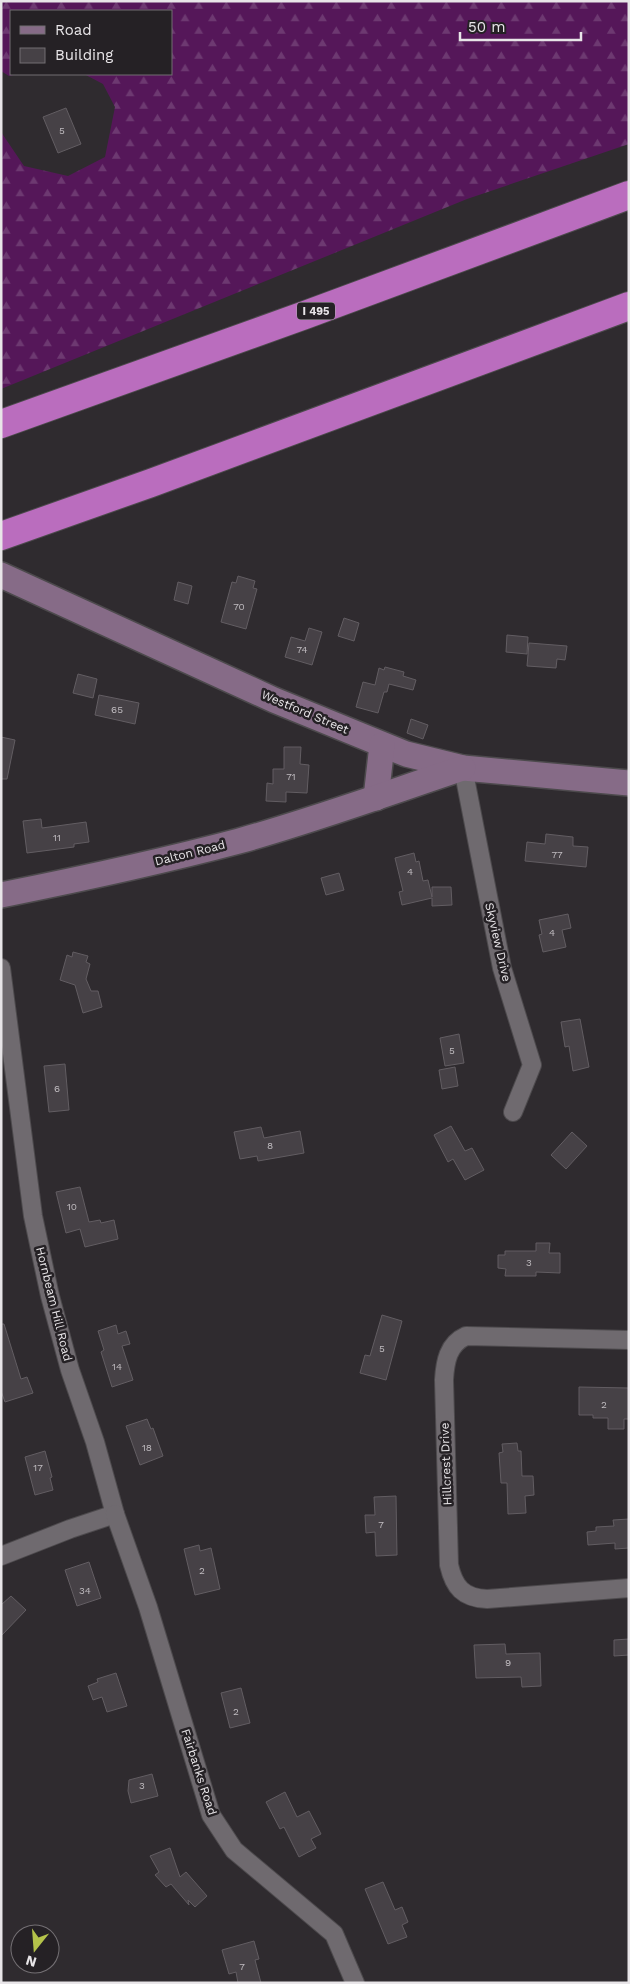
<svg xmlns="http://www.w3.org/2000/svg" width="630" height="1984" viewBox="0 0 630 1984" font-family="'Work Sans',sans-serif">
  <defs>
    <pattern id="forest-firs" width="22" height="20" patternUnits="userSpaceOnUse" patternTransform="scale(1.25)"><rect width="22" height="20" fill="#551759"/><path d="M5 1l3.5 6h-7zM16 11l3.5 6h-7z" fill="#6d3971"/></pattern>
  </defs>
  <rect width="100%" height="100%" fill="#2f2b2f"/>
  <path fill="url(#forest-firs)" d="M1 1H629V144L467 199 1 389V132L24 166 68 176 105 157 115 107 103 84 84 74H171V11H11V74H18L9 76 1 71Z"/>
  <g fill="#464146" stroke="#625d62">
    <path d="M66 108 81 144 58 153 43 117Z"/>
    <path d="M238 576 255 581 253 588 257 589 246 629 221 622 232 582 236 583Z"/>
    <path d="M178 582 192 586 188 604 174 600Z"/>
    <path d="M344 618 359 623 354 641 338 636Z"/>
    <path d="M309 628 322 632 312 665 285 657 291 637 305 641Z"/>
    <path d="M507 635 528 637 527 654 506 652Z"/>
    <path d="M529 643 567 646 565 660 557 659 556 668 527 666Z"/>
    <path d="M385 667 404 672 403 676 416 680 413 690 389 684 387 692H384L378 713 356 707 363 682 375 685 379 668 384 670Z"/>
    <path d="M78 674 97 679 93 698 73 693Z"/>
    <path d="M99 695 139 703 135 724 95 715Z"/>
    <path d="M411 719 428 725 423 739 407 733Z"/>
    <path d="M1 737 15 740 7 779H1Z"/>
    <path d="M284 747H301L300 764 309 765 307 793 286 792V802L266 801 267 783 273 784V769H284Z"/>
    <path d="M41 819 42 828 86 822 89 842 74 844V847L27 853 23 821Z"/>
    <path d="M546 834 573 837V846L588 847 586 867 525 861 527 842 545 844Z"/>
    <path d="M414 853 416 862 419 861 423 881 428 880 432 897V887H451L452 905 432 906V898L402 905 399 892 403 891 395 858Z"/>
    <path d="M339 873 344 890 326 895 321 878Z"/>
    <path d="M568 914 571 928 562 930 566 947 543 952 539 935 542 934 539 920Z"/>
    <path d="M73 952 88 956 86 962 90 964 86 979 91 991H98L102 1007 83 1013 75 985 60 980 67 955 72 957Z"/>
    <path d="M580 1019 589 1067 573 1071 569 1046 565 1047 561 1022Z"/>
    <path d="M459 1034 464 1063 445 1066 440 1038Z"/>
    <path d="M65 1064 69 1110 49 1112 44 1066Z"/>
    <path d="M455 1067 458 1086 442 1089 439 1070Z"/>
    <path d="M451 1126 465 1151 472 1148 484 1170 465 1180 453 1159 448 1162 434 1135Z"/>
    <path d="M261 1127 264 1138 300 1131 304 1153 258 1161 257 1156 240 1159 234 1132Z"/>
    <path d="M572 1132 587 1146 566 1169 551 1155Z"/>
    <path d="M80 1187 89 1222 100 1220 101 1223 114 1220 118 1239 85 1247 80 1229 66 1233 56 1192Z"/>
    <path d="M536 1243H550L549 1253H560V1273L536 1272V1276H505L506 1269 498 1268V1255H505V1251H536Z"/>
    <path d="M382 1315 402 1321 386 1380 360 1373 365 1355 370 1356Z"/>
    <path d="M1 1324H4L21 1379 27 1377 33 1393 5 1402 1 1391Z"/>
    <path d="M116 1325 118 1334 126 1331 130 1344 122 1346 133 1380 112 1387 101 1352 104 1350 98 1331Z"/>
    <path d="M579 1387 629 1388V1419H624V1429H608V1418H593V1415H579Z"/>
    <path d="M147 1419 151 1429 153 1428 163 1456 140 1465 126 1426Z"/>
    <path d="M517 1443 518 1451H521L522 1476H533L534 1495 525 1496 526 1513 508 1514 507 1483H501L499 1453 503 1452 502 1444Z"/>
    <path d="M45 1451 52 1477 50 1478 53 1490 35 1495 25 1457Z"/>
    <path d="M396 1496 397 1555 376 1556 375 1532 366 1533 365 1515H375L374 1497Z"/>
    <path d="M629 1519V1548L615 1549V1543L588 1545 587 1532 596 1531V1527L614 1526 613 1520Z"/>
    <path d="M199 1545 200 1551 211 1548 220 1589 195 1595 184 1549Z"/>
    <path d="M89 1562 101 1598 77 1606 65 1570Z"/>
    <path d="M11 1596 26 1610 1 1636V1605Z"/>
    <path d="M629 1639V1655L614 1656V1640Z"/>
    <path d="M505 1644 506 1654 540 1653 541 1686 522 1687 521 1677 476 1678 474 1645Z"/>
    <path d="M116 1673 127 1706 107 1712 102 1697 93 1700 88 1686 98 1682 97 1679Z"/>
    <path d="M241 1688 250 1723 230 1728 221 1693Z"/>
    <path d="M152 1774 158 1796 131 1803 128 1791 129 1780Z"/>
    <path d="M285 1792 297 1817 309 1811 321 1834 311 1839 316 1848 299 1857 284 1827 280 1829 266 1802Z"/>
    <path d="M170 1848 180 1877 186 1872 207 1896 195 1907 188 1900 189 1905 171 1884 166 1887 155 1875 159 1872 150 1856Z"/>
    <path d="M383 1882 395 1910 402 1907 408 1922 402 1925 407 1937 388 1944 365 1889Z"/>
    <path d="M254 1941 259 1959 255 1960 261 1983H238L236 1972 229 1974 222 1950Z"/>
  </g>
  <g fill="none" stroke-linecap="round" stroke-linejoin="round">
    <defs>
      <g id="street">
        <path d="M463 768 502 968 532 1065 513 1112"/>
        <path d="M1 968 33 1216 50 1296 70 1370 95 1442 115 1514 70 1529 1 1556"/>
        <path d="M629 1340 466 1336C448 1344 445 1362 444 1380L449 1565C454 1587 463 1598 487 1599L629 1588"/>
        <path d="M115 1514 148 1607 211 1815 234 1850 334 1934 355 1983"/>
      </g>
      <g id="secondary">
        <path d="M1 575 274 700 406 754 463 768 629 783"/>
        <path d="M376 798 382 745"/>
        <path d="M1 895C81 879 160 862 239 841 315 820 388 793 463 768"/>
      </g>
      <g id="highway">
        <path d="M1 424 305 315 629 195"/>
        <path d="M1 536 151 483 629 306"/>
      </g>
    </defs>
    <use href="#street" stroke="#4d4a4d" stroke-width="20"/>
    <use href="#secondary" stroke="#4d4a4d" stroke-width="28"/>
    <use href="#highway" stroke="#4d4a4d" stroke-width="30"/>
    <use href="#street" stroke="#6f6a6f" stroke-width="18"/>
    <use href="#secondary" stroke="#866b87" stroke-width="25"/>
    <use href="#highway" stroke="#ba6dbe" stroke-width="28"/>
  </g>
  <g text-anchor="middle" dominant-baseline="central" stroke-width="5" stroke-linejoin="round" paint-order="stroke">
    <g font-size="10" fill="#c0bcc0">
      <text x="62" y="130">5</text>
      <text x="239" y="606">70</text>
      <text x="302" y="649">74</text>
      <text x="117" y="709">65</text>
      <text x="291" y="776">71</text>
      <text x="57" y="837">11</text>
      <text x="557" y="854">77</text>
      <text x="410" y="871">4</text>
      <text x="552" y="932">4</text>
      <text x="452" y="1050">5</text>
      <text x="57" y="1088">6</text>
      <text x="270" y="1145">8</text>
      <text x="72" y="1206">10</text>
      <text x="529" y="1262">3</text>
      <text x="382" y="1348">5</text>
      <text x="117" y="1366">14</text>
      <text x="604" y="1404">2</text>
      <text x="147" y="1447">18</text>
      <text x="38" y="1467">17</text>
      <text x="381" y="1524">7</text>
      <text x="202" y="1570">2</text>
      <text x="85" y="1590">34</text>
      <text x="508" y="1662">9</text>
      <text x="236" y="1711">2</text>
      <text x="142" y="1785">3</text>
      <text x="242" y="1966">7</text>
    </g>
    <rect fill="#252125" stroke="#aeaaae" stroke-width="1" x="297" y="302.5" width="38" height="17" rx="4"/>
    <g font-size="11" font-weight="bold" fill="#e8e5e8">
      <text x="316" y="311">I 495</text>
    </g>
    <g font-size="12" fill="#e8e5e8" stroke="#252125">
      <text transform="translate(305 712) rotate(23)">Westford Street</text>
      <text transform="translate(190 853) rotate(-14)">Dalton Road</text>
      <text transform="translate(498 942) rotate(77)">Skyview Drive</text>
      <text transform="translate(54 1304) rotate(76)">Hornbeam Hill Road</text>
      <text transform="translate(446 1464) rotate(-92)">Hillcrest Drive</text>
      <text transform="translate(199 1772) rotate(72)">Fairbanks Road</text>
    </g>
  </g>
  <rect width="630" height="1984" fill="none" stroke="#e8e5e8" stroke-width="5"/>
  <rect x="10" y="10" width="162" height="65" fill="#252125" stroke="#736f73"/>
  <rect x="20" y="26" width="25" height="8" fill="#866b87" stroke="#736f73"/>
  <text x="55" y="35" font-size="15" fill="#e8e5e8">Road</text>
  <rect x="20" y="48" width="25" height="15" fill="#464146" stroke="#736f73"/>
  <text x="55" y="60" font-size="15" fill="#e8e5e8">Building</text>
  <g transform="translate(35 1949) rotate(197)"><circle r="24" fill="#252125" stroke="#736f73"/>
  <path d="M0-4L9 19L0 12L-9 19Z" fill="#b4c24a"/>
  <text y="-8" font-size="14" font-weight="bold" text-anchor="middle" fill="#e8e5e8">N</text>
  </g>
  <path d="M460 32v8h121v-8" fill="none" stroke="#e8e5e8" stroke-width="2.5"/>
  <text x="468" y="32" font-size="15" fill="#e8e5e8" stroke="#252125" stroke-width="4" paint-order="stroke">50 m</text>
</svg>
